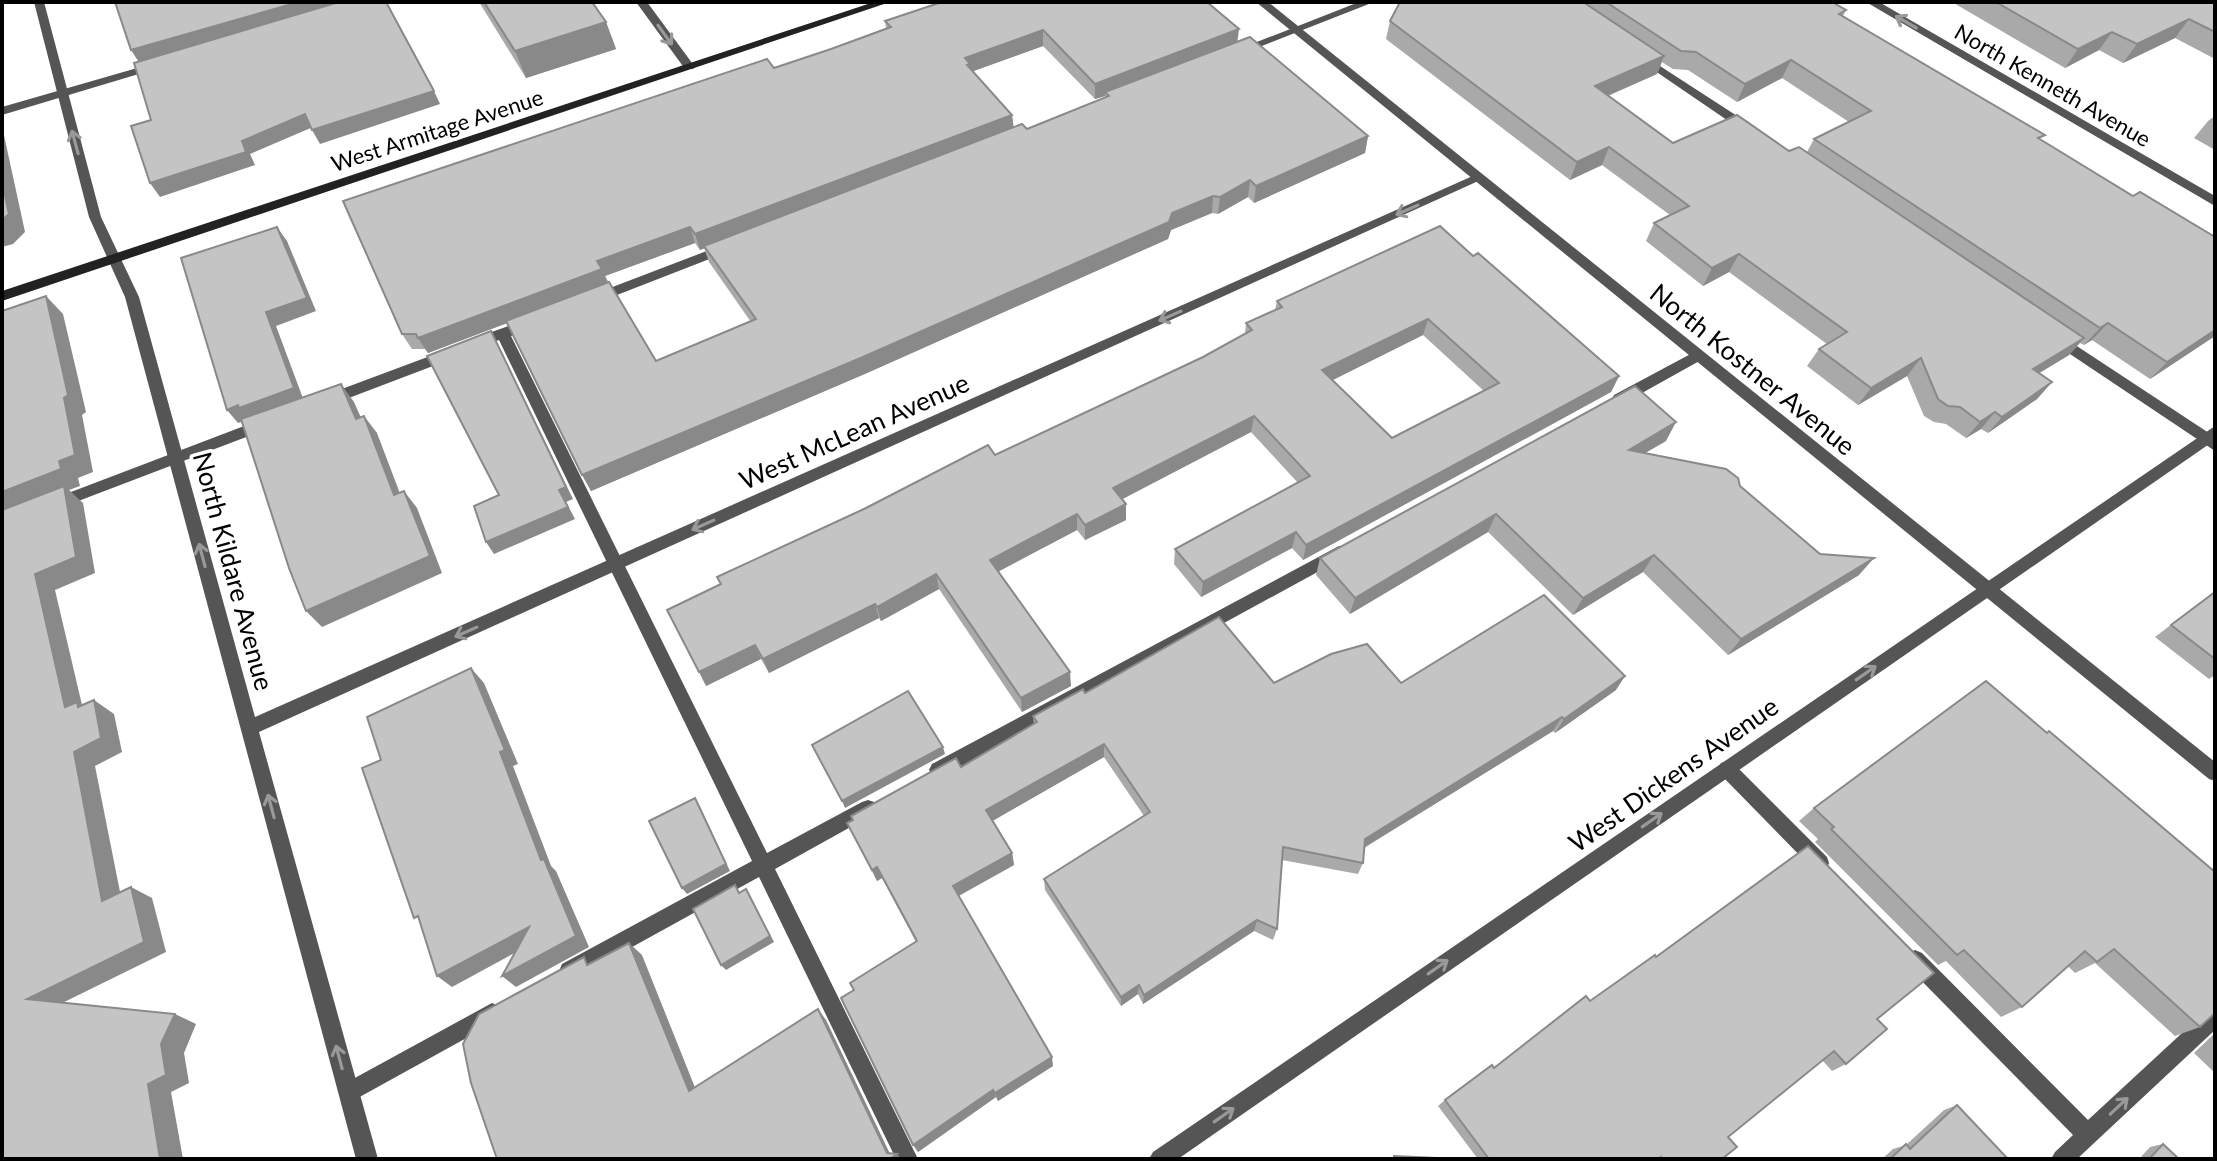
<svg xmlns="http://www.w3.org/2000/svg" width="2217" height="1161" viewBox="0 0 2217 1161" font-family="Lato,sans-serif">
  <rect width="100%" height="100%" fill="#fff"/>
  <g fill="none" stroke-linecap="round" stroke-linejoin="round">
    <g fill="#555" fill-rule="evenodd">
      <path d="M1359 2H1374L1244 53 1234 51Z"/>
      <path d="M1643 55 1751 125V131H1743L1639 60 1637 58Z"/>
      <path d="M158 62 164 65 162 67 2 115V107Z"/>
      <path d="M725 244 730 245V251L599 302 594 304 587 299 589 296Z"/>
      <path d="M531 318 536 320 538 323 536 326 511 336 767 853 862 802 868 800 874 802 877 808 874 814 775 869 918 1159H896L759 877 576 978 569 981 562 978 559 971 562 964 752 861 499 340 474 349 467 344 469 340Z"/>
      <path d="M2057 333 2215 437V451L2052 342 2050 338Z"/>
      <path d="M449 349 456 354 454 358 333 404H323L321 400 323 396Z"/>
      <path d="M1698 350 1705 355 1703 359 1624 403H1614L1612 399 1614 395Z"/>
      <path d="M265 418 270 420 272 424 270 428 60 508H50L47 504 50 500Z"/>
      <path d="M1339 546 1345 547 1347 552 1345 557 944 776 938 778 932 776 929 770 932 764Z"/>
      <path d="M1727 761 1733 763 1827 857 1829 863 1827 869 1820 872 1813 869 1721 775 1718 769 1721 763Z"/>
      <path d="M1915 950 1922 953 2088 1120 2208 1009 2215 1006V1030L2077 1159H2051L2055 1152 2073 1135 1908 967 1905 960 1908 953Z"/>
      <path d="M492 1003 499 1006 502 1013 499 1020 356 1099 349 1102 342 1099 339 1092 342 1085Z"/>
    </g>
    <g fill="#555" fill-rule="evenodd">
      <path d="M34 2H44L101 217 139 297 255 717 1475 175H1483L1485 178 259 732 378 1159H356L125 297 89 217Z"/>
      <path d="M636 2H647L695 67 693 69H685Z"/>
      <path d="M1866 2H1879L2215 196V206Z"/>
      <path d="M2215 426V440L1178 1159H1149L1153 1152Z"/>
    </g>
    <path fill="#555" fill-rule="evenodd" d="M1256 2H1268L2215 762V781L2209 779Z"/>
    <path fill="#222" fill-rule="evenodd" d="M874 2H890L2 301V291Z"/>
  </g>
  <g fill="#a9a9a9" fill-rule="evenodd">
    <path d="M479 2H592L606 22 616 49 526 78Z"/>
    <path d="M1400 2H1832L1846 10 1843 16 2041 140 2215 336 2150 379 2092 340 2084 345 2080 343 2069 355 2039 373 2052 382 2037 399 1988 433 1981 429 1966 438 1946 424 1934 422 1924 416 1907 376 1858 405 1807 366 1819 349 1827 344 1729 272 1703 286 1646 241 1654 223 1670 215 1602 165 1570 180 1386 39 1390 21ZM1662 62 1673 69 1688 70 1737 102 1782 78 1849 122 1814 139 1807 152 1673 143 1608 96 1657 74Z"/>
    <path d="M1952 2H2215V59L2175 38 2123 63 2099 50 2065 68Z"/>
    <path d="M885 21 1238 42 1368 136 1365 153 1254 203 1248 197 1218 214 1212 213 1171 230 1168 239 867 373 591 491 507 323 428 353 425 349H412L402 334 774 68 831 49 886 28ZM1043 46 1095 99 1105 96V98L1027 129 1013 127 1012 115 973 71ZM695 243 700 250 704 248 709 262 751 322 656 361 605 276Z"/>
    <path d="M2215 116V150L2194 138 2209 120Z"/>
    <path d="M1473 256 1619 376 1611 392 1303 560 1292 548 1201 597 1174 564 1175 549 1298 483 1251 432 1122 499 1126 504V520L1085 540 1077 530 998 571 1071 686 1022 712 939 589 881 621 879 618 769 673 761 659 706 686 995 455 1203 357 1245 334 1246 323 1275 310 1277 301ZM1423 335 1484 391 1392 438 1332 380Z"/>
    <path d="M1666 441 1645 453 1740 486 1820 554 1859 575 1728 655 1643 572 1573 615 1488 532 1350 614 1316 575 1320 558Z"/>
    <path d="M2215 591V675L2209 679 2155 637Z"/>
    <path d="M1986 681 2200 1027 2175 1036 2095 963 2075 973 2068 966 2022 1007 2001 1017 1946 961 1938 965 1815 842 1818 839 1799 821 1814 808Z"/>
    <path d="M1274 683H1401L1616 690 1555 733 1553 731 1364 848 1363 863 1358 874 1282 860 1277 929 1273 940 1254 931 1143 1004 1138 994 1121 1006 1045 890 1044 879 1144 816 1104 757 992 821 1012 853 1014 865 959 896 1053 1066 998 1101 996 1097 918 1152 854 990 916 942 882 878 877 881 847 823 961 767 1034 724 1033 716 1085 693Z"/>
    <path d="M1656 957 1877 1019 1846 1064 1832 1071 1822 1060 1728 1137 1722 1159H1478L1438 1106 1445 1100 1494 1068 1590 1001Z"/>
    <path d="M2215 1033V1073L2194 1053Z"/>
    <path d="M1957 1105 2008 1159H1882L1893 1149 1906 1145 1944 1110Z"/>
    <path d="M2163 1144 2179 1159H2139L2150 1147Z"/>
  </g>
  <g fill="#898989">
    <path d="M299 2H352L140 64 131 50Z"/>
    <path d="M2189 19 2175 38 2123 63 2137 44Z"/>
    <path d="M606 22 616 49 526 78 515 51Z"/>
    <path d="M1239 29 1237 45 1105 92V96L1095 99V84Z"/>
    <path d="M1043 30V46L971 72 972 80 965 58Z"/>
    <path d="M2112 32 2099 50 2065 68 2078 49Z"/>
    <path d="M1664 56 1657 74 1588 104 1595 86Z"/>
    <path d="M1791 60 1782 78 1737 102 1745 84Z"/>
    <path d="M434 91 440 104 320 144 312 130Z"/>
    <path d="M305 114 313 127 250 154 255 165 160 197 150 183 242 141Z"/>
    <path d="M1012 115 1014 130 700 250 695 234Z"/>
    <path d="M2 126 25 232 13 244 2 247Z"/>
    <path d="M1368 136 1365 153 1254 203 1256 186Z"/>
    <path d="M1609 147 1602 165 1570 180 1577 162Z"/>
    <path d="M1250 180 1248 197 1218 214 1220 197Z"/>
    <path d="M1213 196 1212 213 1171 230 1168 239 867 373 591 491 582 475Z"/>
    <path d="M277 227 287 241 316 311 276 326 304 401 238 423 227 410 238 405 266 312Z"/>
    <path d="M690 227 695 243 605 276 608 285 428 353 418 338 597 261Z"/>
    <path d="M1739 254 1729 272 1703 286 1712 268Z"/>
    <path d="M46 296 63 314 86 412 82 415 93 472 78 478 80 486 69 490 83 503 95 573 55 590 82 705 94 700 114 714 122 752 95 766 124 912 102 901 65 707 2 516V492L64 398Z"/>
    <path d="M1428 319 1423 335 1319 387 1322 370Z"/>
    <path d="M2108 323 2092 340 2084 345 2100 328Z"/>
    <path d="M2215 330V336L2150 379 2167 362Z"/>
    <path d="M491 331 573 499 566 502 575 519 494 554 486 542 559 490Z"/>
    <path d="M2084 338 2069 355 2018 386 2033 369Z"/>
    <path d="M1921 358 1907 376 1858 405 1871 388Z"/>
    <path d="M1619 376 1611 392 1303 560 1306 545Z"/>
    <path d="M2052 382 2037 399 1988 433 2002 417Z"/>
    <path d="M341 384 354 402 369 436 356 419Z"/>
    <path d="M1995 412 1981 429 1966 438 1980 422Z"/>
    <path d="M364 416 377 433 407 512 394 495Z"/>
    <path d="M1254 416 1251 432 1113 504V488Z"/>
    <path d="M1676 422 1666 441 1619 468 1629 450Z"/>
    <path d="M404 491 417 508 442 573 322 627 306 611Z"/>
    <path d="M1126 504V520L1085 540V525Z"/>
    <path d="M1077 514V530L992 575 990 560Z"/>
    <path d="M1496 514 1488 532 1350 614 1355 598Z"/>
    <path d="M1296 532 1292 548 1201 597 1203 582Z"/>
    <path d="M1654 555 1643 572 1573 615 1583 598Z"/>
    <path d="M1874 558 1859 575 1728 655 1741 639Z"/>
    <path d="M936 574 939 589 881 621 877 607Z"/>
    <path d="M875 604 879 618 769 673 763 659Z"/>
    <path d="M755 645 761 659 706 686 699 672Z"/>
    <path d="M471 668 484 683 518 764 513 766 551 866 556 871 589 947 516 987 502 976 576 936 541 860 500 752Z"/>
    <path d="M1070 672 1071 686 1022 712 1021 698Z"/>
    <path d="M1625 676 1616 690 1555 733 1564 719Z"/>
    <path d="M1562 717 1553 731 1360 850 1365 839Z"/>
    <path d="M1104 744V757L989 823 986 810Z"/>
    <path d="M943 747 945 754 845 808 842 801Z"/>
    <path d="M695 798 699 805 730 871 687 894 682 888Z"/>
    <path d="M1012 853 1014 865 956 897 953 886Z"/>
    <path d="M877 867 882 878 877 881 872 870Z"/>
    <path d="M131 887 152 898 166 952 52 1008 27 999Z"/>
    <path d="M746 889 774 942 726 970 721 965Z"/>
    <path d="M1257 920 1254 931 1143 1004 1144 995Z"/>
    <path d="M529 927 542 938 452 987 437 976Z"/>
    <path d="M629 943 642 955 700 1100 689 1091Z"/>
    <path d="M1139 985 1138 994 1121 1006V997Z"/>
    <path d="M818 1009 826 1020 892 1158 897 1154 901 1159H890Z"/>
    <path d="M175 1014 196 1024 184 1053 189 1083 171 1092 183 1159H160L148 1084 161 1044Z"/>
    <path d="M1052 1057 1053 1066 998 1101 995 1093Z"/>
    <path d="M993 1090 996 1097 918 1152 913 1145Z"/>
  </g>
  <g fill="#c4c4c4" stroke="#898989" stroke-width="2" fill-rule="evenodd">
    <path d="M115 2H299L131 50Z"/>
    <path d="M339 2H386L434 91 312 130 305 114 242 141 246 152 150 183 131 126 151 120 134 63Z"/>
    <path d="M484 2H592L606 22 515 51Z"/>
    <path d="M942 2H1207L1239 29 1095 84 1043 30 965 58 970 64 967 65 1012 115 695 234 690 227 597 261 602 269 418 338 416 334H402L343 201 767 59 774 68 831 49 891 27 885 21Z"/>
    <path d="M1400 2H1583L1664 56 1595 86 1673 143 1737 115 1789 151 1799 147 2084 338 2033 369 2052 382 2002 417 1995 412 1980 422 1960 407 1948 406 1938 399 1921 358 1871 388 1819 349 1847 332 1739 254 1712 268 1654 223 1689 206 1609 147 1577 162 1390 21Z"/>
    <path d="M1606 2H1832L1846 10 1839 14 2045 135 2038 138 2133 196 2140 192 2215 237V330L2167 362 2108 323 2100 328 1814 139 1871 111 1791 60 1745 84 1696 52 1681 51Z"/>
    <path d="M1996 2H2214L2215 32 2189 19 2137 44 2112 32 2078 49Z"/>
    <path d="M1250 37 1368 136 1256 186 1250 180 1220 197 1213 196 1172 213 1169 222 863 357 582 475 506 321 609 282 656 361 756 319 704 246 1022 124 1027 129 1109 96 1105 92Z"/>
    <path d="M2 182 9 214 2 220Z"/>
    <path d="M1440 226 1473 256 1478 253 1619 376 1306 545 1296 532 1203 582 1175 549 1310 476 1254 416 1113 488 1126 504 1085 525 1077 514 990 560 1070 672 1021 698 936 574 877 607 875 604 763 659 755 645 699 672 667 610 721 584 717 577 866 508 988 445 995 455 1203 357 1252 330 1246 323 1282 307 1277 301ZM1428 319 1499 383 1392 438 1322 370Z"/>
    <path d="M277 227 307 298 266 312 294 388 239 408 238 405 227 410 181 258Z"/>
    <path d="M46 296 68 395 64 398 75 455 59 461 61 469 2 492V311Z"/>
    <path d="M491 331 566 487 559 490 568 507 486 542 474 506 499 495 427 356Z"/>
    <path d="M341 384 356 419 364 416 394 495 404 491 430 556 306 611 289 568 241 419Z"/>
    <path d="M1635 386 1676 422 1629 450 1726 469 1738 478 1740 486 1820 554 1874 558 1741 639 1654 555 1583 598 1496 514 1355 598 1320 558Z"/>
    <path d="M64 486 76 557 35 574 65 707 77 702 78 707 94 700 101 738 74 752 102 901 131 887 144 942 27 999 175 1014 161 1044 166 1075 148 1084 160 1159H2V510Z"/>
    <path d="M2215 592V659L2171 625Z"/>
    <path d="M1544 595 1625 676 1564 719 1562 717 1365 839 1363 863 1283 847 1277 929 1257 920 1144 995 1139 985 1121 997 1044 879 1150 812 1104 744 986 810 1012 853 953 886 1052 1057 995 1093 993 1090 913 1145 841 998 854 990 850 983 917 941 877 867 872 870 847 823 853 820 851 816 956 758 961 767 1037 722 1033 716 1083 689 1085 693 1219 617 1274 683 1331 654 1367 644 1401 683Z"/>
    <path d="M471 668 505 750 500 752 541 860 544 859 576 936 502 976 529 927 437 976 418 916 414 918 362 768 381 760 367 717Z"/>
    <path d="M1986 681 2047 733 2049 731 2215 872V1013L2200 1027 2114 949 2097 962 2085 951 2022 1007 1964 950 1957 955 1831 829 1834 827 1814 808Z"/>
    <path d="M908 691 943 747 842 801 812 745Z"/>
    <path d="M695 798 726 864 682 888 649 821Z"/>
    <path d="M1808 846 1934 973 1877 1019 1887 1029 1846 1064 1834 1051 1728 1137 1737 1147 1722 1159H1662L1661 1157 1659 1159H1489L1445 1100 1492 1065 1494 1068 1586 996 1590 1001 1655 955 1656 957Z"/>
    <path d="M735 885 739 893 746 889 770 936 721 965 693 909Z"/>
    <path d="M629 943 689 1091 818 1009 887 1153 897 1154 890 1159H497L471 1083 463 1044 479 1014 584 957 587 965Z"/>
    <path d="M1957 1105 2008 1159H1890L1906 1144 1910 1149Z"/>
    <path d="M2163 1144 2179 1159H2149Z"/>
    <path d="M1394 1156 1458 1159H1394Z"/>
  </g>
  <defs><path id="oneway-shaft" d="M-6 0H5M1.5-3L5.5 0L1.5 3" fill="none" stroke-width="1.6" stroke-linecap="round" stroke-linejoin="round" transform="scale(2)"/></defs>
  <g stroke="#999">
    <use href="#oneway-shaft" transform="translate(1906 22) rotate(-150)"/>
    <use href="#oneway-shaft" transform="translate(665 35) rotate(54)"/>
    <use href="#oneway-shaft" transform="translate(75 142) rotate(-105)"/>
    <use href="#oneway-shaft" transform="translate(1407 210) rotate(156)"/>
    <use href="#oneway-shaft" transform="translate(1170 316) rotate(156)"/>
    <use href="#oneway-shaft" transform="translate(703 525) rotate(156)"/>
    <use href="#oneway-shaft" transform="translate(202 555) rotate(-105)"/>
    <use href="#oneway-shaft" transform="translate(466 632) rotate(156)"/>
    <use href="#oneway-shaft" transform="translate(1866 673) rotate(-35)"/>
    <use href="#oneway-shaft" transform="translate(271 806) rotate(-105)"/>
    <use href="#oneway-shaft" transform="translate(1652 820) rotate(-35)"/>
    <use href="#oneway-shaft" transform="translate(1438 967) rotate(-35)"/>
    <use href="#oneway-shaft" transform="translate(339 1057) rotate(-105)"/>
    <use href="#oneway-shaft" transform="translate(2119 1106) rotate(-43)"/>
    <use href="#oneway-shaft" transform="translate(1224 1115) rotate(-35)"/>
  </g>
  <g text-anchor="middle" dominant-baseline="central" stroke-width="7" stroke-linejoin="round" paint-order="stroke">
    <g font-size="22" fill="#000" stroke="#fff">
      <text transform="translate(2053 85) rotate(30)">North Kenneth Avenue</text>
      <text transform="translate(437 130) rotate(-18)">West Armitage Avenue</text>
    </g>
    <g font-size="26" fill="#000" stroke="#fff">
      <text transform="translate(1753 369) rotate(39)">North Kostner Avenue</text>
      <text transform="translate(854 431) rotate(-24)">West McLean Avenue</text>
      <text transform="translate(234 571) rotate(75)">North Kildare Avenue</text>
      <text transform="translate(1673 774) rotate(-35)">West Dickens Avenue</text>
    </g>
  </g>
  <rect width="2217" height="1161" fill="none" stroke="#000000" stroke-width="8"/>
</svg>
